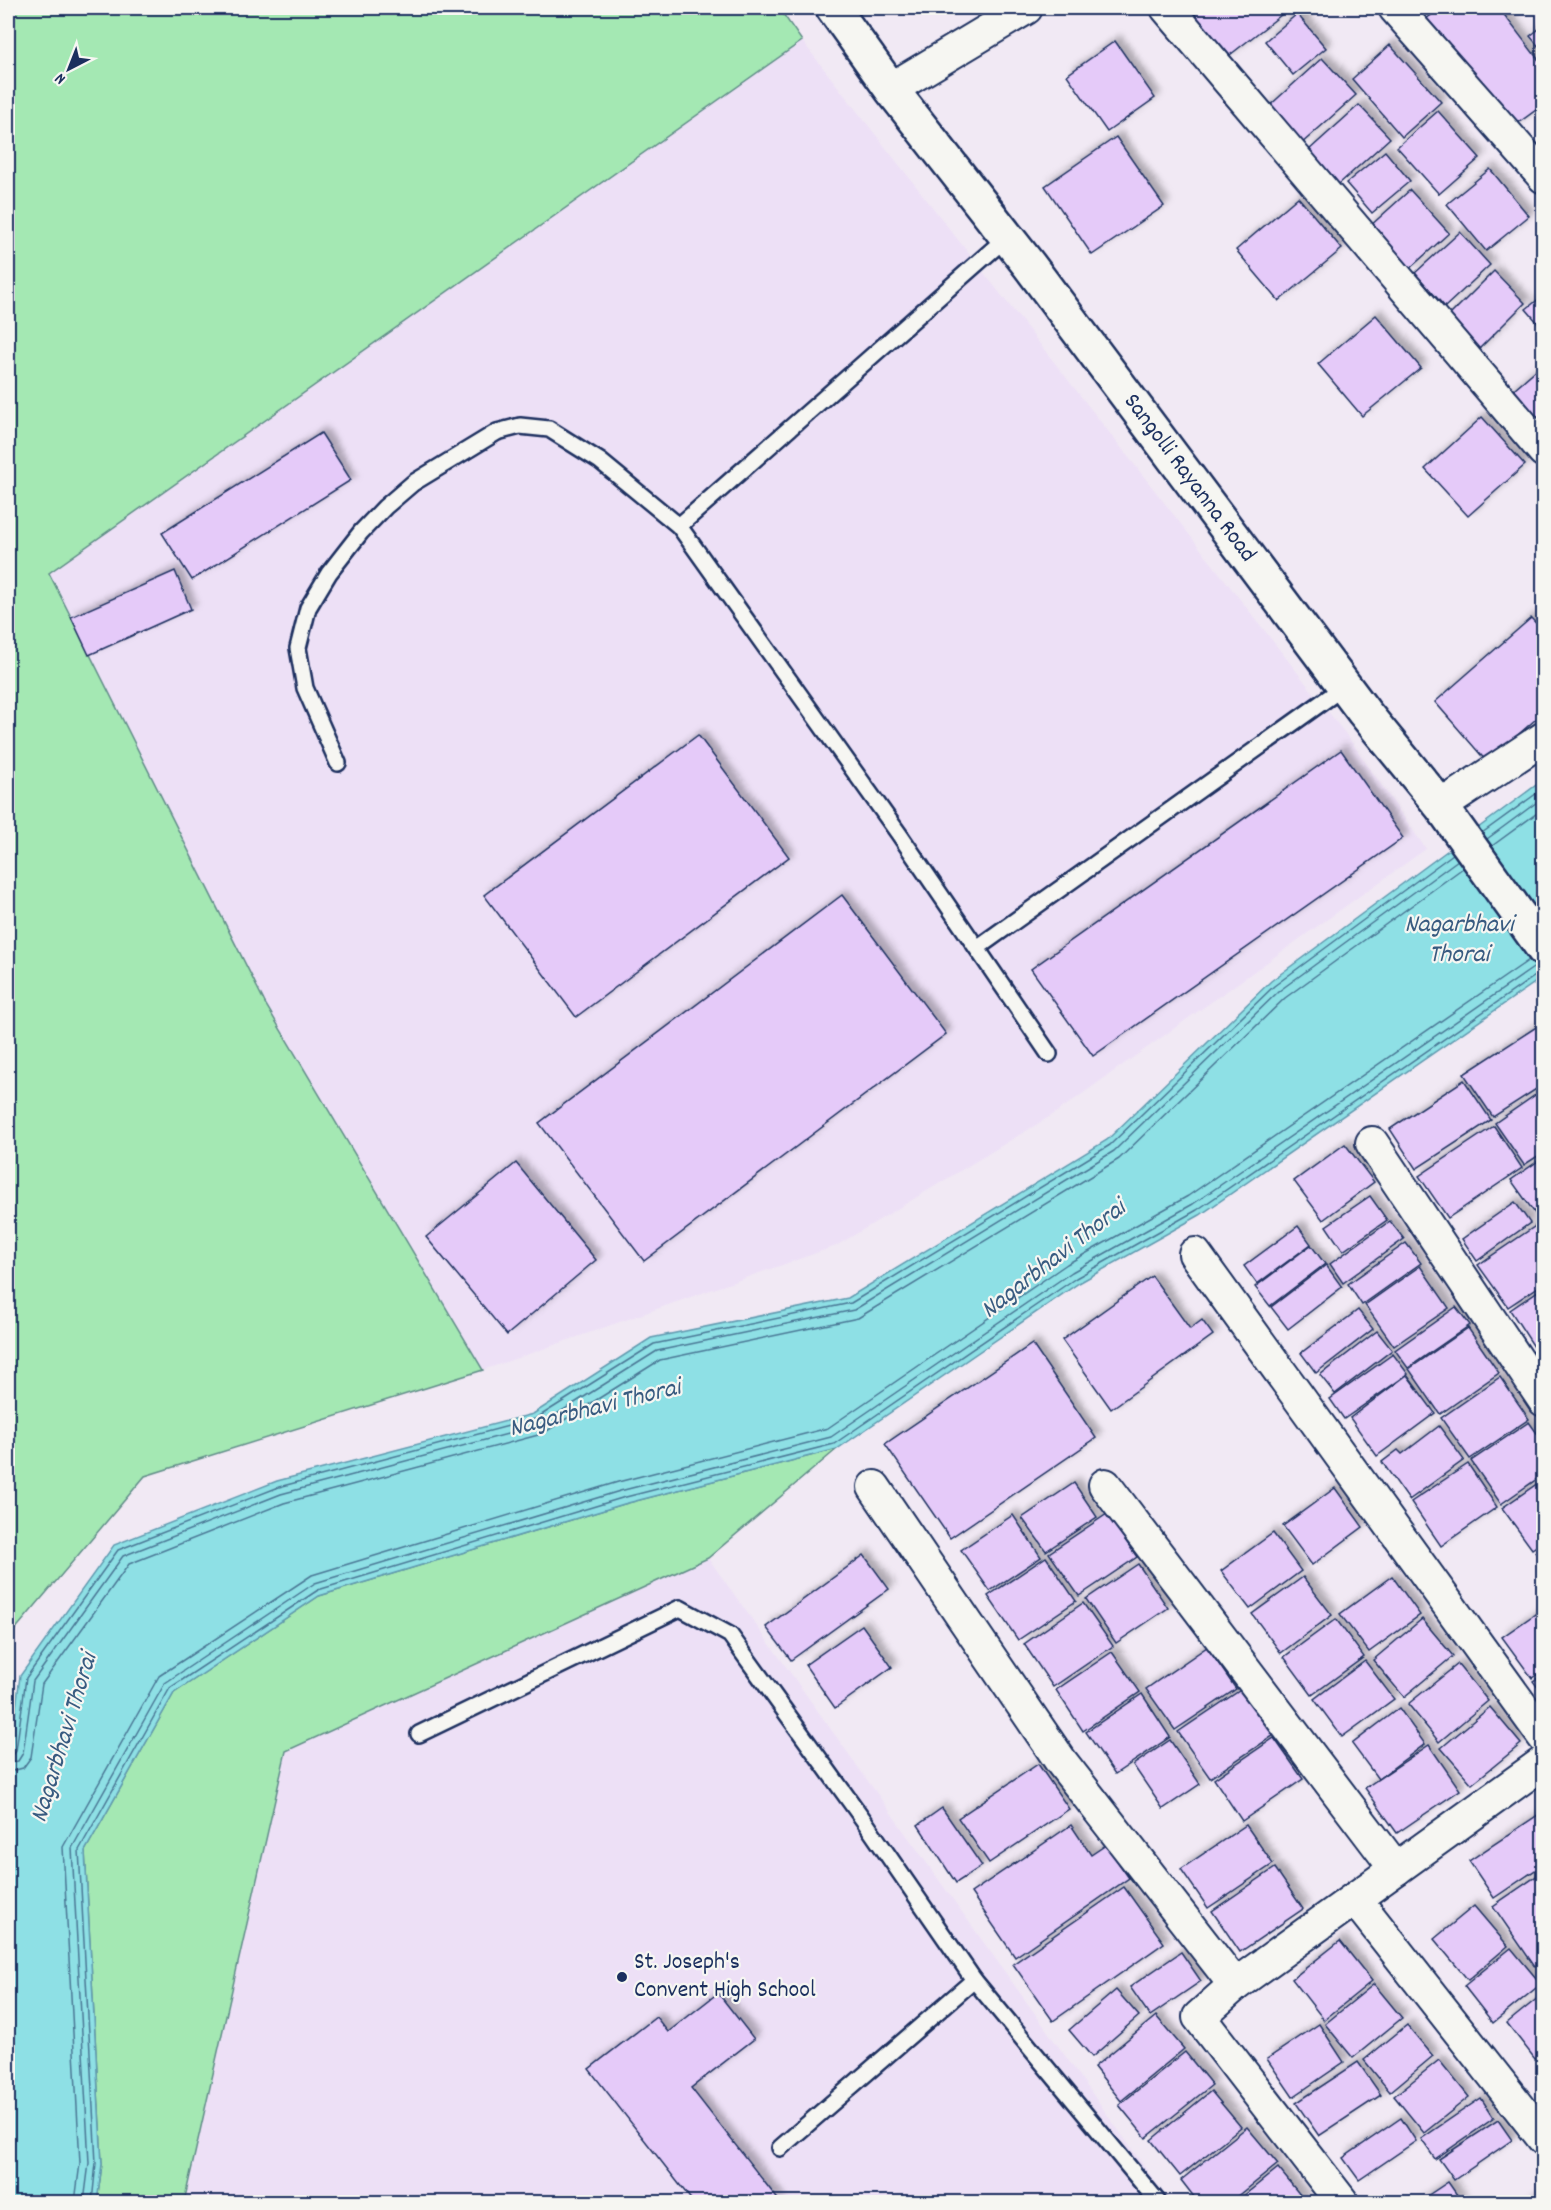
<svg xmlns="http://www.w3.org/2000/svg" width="1551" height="2210" viewBox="0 0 1551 2210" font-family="Dekko,sans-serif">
  <defs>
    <filter id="shadow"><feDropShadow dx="5.5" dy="-5.5" stdDeviation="3" flood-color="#0004"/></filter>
  </defs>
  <rect width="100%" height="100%" fill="#f1e9f4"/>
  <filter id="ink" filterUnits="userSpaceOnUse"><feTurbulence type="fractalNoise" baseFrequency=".0167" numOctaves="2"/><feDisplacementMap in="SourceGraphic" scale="12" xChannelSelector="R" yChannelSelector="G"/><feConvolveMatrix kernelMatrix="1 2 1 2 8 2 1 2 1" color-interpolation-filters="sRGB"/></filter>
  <g filter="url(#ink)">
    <g fill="#ede0f6">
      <path d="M802 41 1348 737 1426 849 1054 1114 836 1246 483 1370 266 1005 49 573Z"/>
      <path d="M708 1558 1170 2202H184L286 1751Z"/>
    </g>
    <g fill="#a4e8b3" stroke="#608c88" stroke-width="1.5">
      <path d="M8 8H779L802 41 49 573 266 1005 483 1370 145 1476 8 1638Z"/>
      <path d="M837 1449 708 1558 286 1751 184 2202H97L102 2164 85 1851 174 1693 319 1596 624 1504Z"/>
    </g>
    <path fill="#8ee0e5" stroke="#6099af" stroke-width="1.5" d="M1543 780V977L1200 1215 1079 1283 837 1449 624 1504 319 1596 174 1693 85 1851 102 2164 97 2202H8V1771L20 1676 114 1545 277 1481 533 1414 651 1338 848 1298 1107 1140 1271 981Z"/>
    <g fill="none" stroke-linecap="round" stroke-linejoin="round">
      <g stroke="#497694" stroke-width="1.5">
        <path d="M1482 833 1544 788"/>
        <path d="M1487 839 1544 797"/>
        <path d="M1492 846 1544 808"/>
        <path d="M8 1756 13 1755 16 1751 26 1678 118 1550 279 1487 535 1419 654 1344 851 1303 1110 1145 1274 986 1453 854"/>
        <path d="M8 1763 18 1761 23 1753 33 1681 123 1556 281 1494 538 1426 657 1351 854 1310 1114 1151 1279 991 1458 860"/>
        <path d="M8 1772 23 1768 31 1757 42 1684 129 1564 284 1503 542 1434 660 1360 858 1318 1119 1159 1285 998 1463 868"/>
        <path d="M75 2202 80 2163 63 1847 159 1676 312 1575 618 1482 828 1428 1067 1264 1188 1196 1529 960"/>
        <path d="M84 2202 89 2163 72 1848 165 1683 315 1583 620 1491 831 1437 1072 1272 1193 1204 1536 966"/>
        <path d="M92 2202 96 2163 79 1850 170 1688 318 1590 622 1498 834 1444 1076 1278 1197 1210 1538 974 1544 973"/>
      </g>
    </g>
    <g fill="#e5caf9" stroke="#1b2f5e" stroke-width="1.5" filter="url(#shadow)">
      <path d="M1187 8H1275L1281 15 1226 58Z"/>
      <path d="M1441 8H1499L1544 67V104L1510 129 1426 19Z"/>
      <path d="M1297 14 1326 48 1293 75 1265 41Z"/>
      <path d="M1544 25V53L1530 36Z"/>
      <path d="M1115 41 1155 98 1107 132 1067 75Z"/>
      <path d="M1390 45 1441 102 1402 137 1352 79Z"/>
      <path d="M1322 58 1356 95 1300 145 1267 108Z"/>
      <path d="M1359 105 1390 138 1339 184 1309 150Z"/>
      <path d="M1438 111 1480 158 1439 194 1397 147Z"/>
      <path d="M1116 137 1164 206 1092 255 1045 186Z"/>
      <path d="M1385 151 1410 181 1372 213 1346 183Z"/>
      <path d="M1490 169 1529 216 1486 251 1447 204Z"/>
      <path d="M1410 190 1449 233 1408 270 1369 227Z"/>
      <path d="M1298 197 1342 249 1279 301 1236 250Z"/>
      <path d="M1460 232 1490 265 1445 307 1415 273Z"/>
      <path d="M1494 271 1525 303 1476 352 1444 321Z"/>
      <path d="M1544 295V330L1526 309Z"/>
      <path d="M1376 315 1421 368 1362 416 1318 364Z"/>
      <path d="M1544 363V434L1508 394Z"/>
      <path d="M1482 417 1525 465 1468 516 1425 469Z"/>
      <path d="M321 433 351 480 192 580 162 533Z"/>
      <path d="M175 571 191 609 89 655 71 617Z"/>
      <path d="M1531 618 1544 632V712L1487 762 1435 702Z"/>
      <path d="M698 735 789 857 576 1017 484 895Z"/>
      <path d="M1341 750 1403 838 1093 1056 1031 969Z"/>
      <path d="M842 895 946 1034 644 1261 539 1123Z"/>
      <path d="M1544 1022V1084L1493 1117 1464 1074Z"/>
      <path d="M1464 1080 1491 1120 1416 1169 1390 1129Z"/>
      <path d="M1544 1089V1152L1524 1165 1495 1123Z"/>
      <path d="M1494 1126 1522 1168 1448 1218 1419 1176Z"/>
      <path d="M1345 1144 1374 1182 1323 1220 1294 1181Z"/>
      <path d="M1544 1157V1216L1539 1219 1511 1180Z"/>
      <path d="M516 1163 596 1260 507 1335 426 1237Z"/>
      <path d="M1370 1196 1387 1220 1343 1251 1326 1226Z"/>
      <path d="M1515 1202 1530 1223 1477 1261 1462 1239Z"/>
      <path d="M1390 1221 1404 1239 1343 1283 1330 1264Z"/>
      <path d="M1537 1225 1544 1235V1283L1508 1307 1478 1265Z"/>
      <path d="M1298 1226 1311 1244 1257 1284 1244 1266Z"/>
      <path d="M1406 1243 1421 1263 1362 1305 1348 1284Z"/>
      <path d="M1311 1245 1325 1264 1270 1306 1255 1287Z"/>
      <path d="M1326 1265 1342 1287 1288 1329 1271 1307Z"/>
      <path d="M1420 1266 1449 1308 1394 1346 1365 1305Z"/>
      <path d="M1152 1276 1190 1329 1202 1320 1213 1335 1111 1409 1062 1340Z"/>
      <path d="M1544 1287V1345L1536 1350 1510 1310Z"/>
      <path d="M1456 1307 1470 1325 1408 1368 1395 1350Z"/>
      <path d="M1358 1310 1373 1329 1316 1373 1301 1353Z"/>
      <path d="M1468 1328 1499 1373 1440 1414 1409 1369Z"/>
      <path d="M1377 1331 1392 1350 1335 1394 1320 1375Z"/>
      <path d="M1032 1344 1096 1438 950 1538 885 1444Z"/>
      <path d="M1393 1354 1408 1374 1344 1419 1330 1399Z"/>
      <path d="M1407 1375 1435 1413 1377 1456 1350 1418Z"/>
      <path d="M1500 1377 1529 1419 1470 1459 1441 1418Z"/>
      <path d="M1529 1422 1544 1443V1474L1501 1504 1471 1461Z"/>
      <path d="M1439 1426 1464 1460 1409 1500 1382 1462 1398 1450 1402 1454Z"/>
      <path d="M1468 1464 1497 1507 1441 1546 1411 1502Z"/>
      <path d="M1544 1479V1541L1532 1549 1502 1508Z"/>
      <path d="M1074 1483 1097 1517 1046 1551 1022 1518Z"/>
      <path d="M1335 1488 1363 1527 1312 1565 1283 1526Z"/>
      <path d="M1107 1514 1137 1557 1079 1596 1049 1553Z"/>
      <path d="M1013 1515 1041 1557 990 1591 961 1550Z"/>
      <path d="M1273 1533 1301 1571 1250 1609 1221 1571Z"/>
      <path d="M1544 1546V1564L1535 1552Z"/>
      <path d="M864 1555 889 1589 791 1660 766 1627Z"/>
      <path d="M1046 1557 1076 1601 1018 1640 988 1596Z"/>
      <path d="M1138 1564 1168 1608 1116 1643 1086 1599Z"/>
      <path d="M1392 1576 1420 1615 1369 1652 1340 1614Z"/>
      <path d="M1303 1577 1332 1615 1281 1653 1252 1614Z"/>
      <path d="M1083 1603 1113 1646 1053 1687 1024 1644Z"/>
      <path d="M1544 1608V1670L1532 1678 1502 1637Z"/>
      <path d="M1336 1619 1364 1657 1312 1695 1284 1657Z"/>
      <path d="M1422 1619 1453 1656 1404 1697 1373 1660Z"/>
      <path d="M862 1625 892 1667 835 1708 805 1665Z"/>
      <path d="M1207 1647 1236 1689 1175 1730 1146 1689Z"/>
      <path d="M1112 1652 1140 1692 1083 1731 1056 1690Z"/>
      <path d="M1365 1661 1394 1699 1342 1737 1314 1699Z"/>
      <path d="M1458 1664 1488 1701 1439 1742 1408 1704Z"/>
      <path d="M1544 1674V1696L1533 1681Z"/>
      <path d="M1242 1689 1274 1735 1210 1778 1178 1732Z"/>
      <path d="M1142 1694 1170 1737 1115 1774 1086 1732Z"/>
      <path d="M1490 1707 1521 1744 1472 1784 1441 1748Z"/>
      <path d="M1399 1708 1425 1744 1378 1779 1352 1744Z"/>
      <path d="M1274 1738 1303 1779 1242 1821 1214 1779Z"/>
      <path d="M1170 1740 1200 1784 1163 1809 1133 1765Z"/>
      <path d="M1429 1745 1460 1790 1397 1833 1365 1788Z"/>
      <path d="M1038 1764 1069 1809 989 1863 958 1818Z"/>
      <path d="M942 1808 982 1866 956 1883 918 1825Z"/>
      <path d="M1544 1811V1864L1494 1898 1469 1861Z"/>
      <path d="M1071 1825 1091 1855 1106 1845 1129 1878 1015 1957 971 1893Z"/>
      <path d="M1246 1825 1273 1864 1208 1908 1181 1869Z"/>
      <path d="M1275 1868 1303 1909 1240 1952 1212 1911Z"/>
      <path d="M1544 1871V1961L1535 1967 1493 1906Z"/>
      <path d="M1124 1887 1164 1943 1053 2021 1013 1964Z"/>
      <path d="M1474 1906 1508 1946 1468 1980 1434 1939Z"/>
      <path d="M1340 1941 1372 1981 1324 2020 1292 1979Z"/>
      <path d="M1511 1948 1541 1984 1493 2023 1464 1986Z"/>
      <path d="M1181 1952 1201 1981 1150 2016 1130 1987Z"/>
      <path d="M1374 1984 1402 2018 1353 2058 1325 2024Z"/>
      <path d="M1116 1990 1139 2016 1092 2057 1069 2030Z"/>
      <path d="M718 1993 754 2039 691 2088 780 2202H693L589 2069 656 2017 668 2032Z"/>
      <path d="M1544 1993V2052L1535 2059 1507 2023Z"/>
      <path d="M1156 2016 1184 2049 1121 2101 1094 2067Z"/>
      <path d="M1319 2024 1344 2062 1293 2097 1267 2059Z"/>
      <path d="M1407 2025 1433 2056 1390 2092 1364 2060Z"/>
      <path d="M1185 2052 1212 2085 1146 2138 1119 2105Z"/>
      <path d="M1439 2060 1469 2097 1424 2133 1394 2096Z"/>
      <path d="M1358 2062 1381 2095 1319 2136 1296 2103Z"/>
      <path d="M1211 2091 1241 2127 1180 2176 1151 2140Z"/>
      <path d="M1481 2098 1494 2118 1435 2159 1421 2139Z"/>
      <path d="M1401 2118 1416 2141 1359 2180 1343 2158Z"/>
      <path d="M1498 2120 1512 2140 1454 2180 1439 2159Z"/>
      <path d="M1247 2127 1278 2164 1231 2202H1198L1181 2180Z"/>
      <path d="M1278 2168 1306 2202H1236Z"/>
      <path d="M1448 2182 1462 2202H1418Z"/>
      <path d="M1544 2190V2202H1526Z"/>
    </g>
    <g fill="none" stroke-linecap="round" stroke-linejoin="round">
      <defs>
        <g id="service">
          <path d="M679 526 1007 237"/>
          <path d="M338 763 305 688 298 648 308 608 329 573 361 532 385 507 413 483 497 432 520 426 549 429 600 461 679 526 899 834 1049 1054"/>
          <path d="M977 948 1345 686"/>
          <path d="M419 1734 680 1608 730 1635 865 1822 974 1980 1158 2202"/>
          <path d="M780 2148 974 1980"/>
        </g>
        <g id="minor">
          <path d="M1167 8 1544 451"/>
          <path d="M1395 8 1544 177"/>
          <path d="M891 89 1026 8"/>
          <path d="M1441 806 1544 738"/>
          <path d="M1372 1143 1544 1400"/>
          <path d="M1195 1254 1544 1737"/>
          <path d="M1105 1485 1396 1869"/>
          <path d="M874 1487 1060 1760 1235 1985"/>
          <path d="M1355 1899 1544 2139"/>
          <path d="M1342 2202 1199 2017 1235 1985 1544 1762"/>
        </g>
        <g id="tertiary">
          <path id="s1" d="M833 8 891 89 1029 265 1364 712 1441 806 1544 950"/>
        </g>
      </defs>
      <use href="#service" stroke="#1b2f5e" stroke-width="20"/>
      <use href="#minor" stroke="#1b2f5e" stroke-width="36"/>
      <use href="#tertiary" stroke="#1b2f5e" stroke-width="38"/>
      <use href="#service" stroke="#f6f6f2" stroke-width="15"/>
      <use href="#minor" stroke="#f6f6f2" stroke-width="32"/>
      <use href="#tertiary" stroke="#f6f6f2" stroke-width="33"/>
    </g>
  </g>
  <circle fill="#1b2f5e" stroke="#f6f6f2" stroke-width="2" cx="622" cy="1977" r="6"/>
  <g text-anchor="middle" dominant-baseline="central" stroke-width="4.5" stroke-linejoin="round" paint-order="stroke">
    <g font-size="24" fill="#1b2f5e" stroke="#f6f6f2">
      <text stroke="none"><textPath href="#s1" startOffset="590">Sangolli Rayanna Road</textPath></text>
    </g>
    <g font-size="24" fill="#1b2f5e" stroke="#f6f6f2" text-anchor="start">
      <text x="634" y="1963">St. Joseph's<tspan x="634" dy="28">Convent High School</tspan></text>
    </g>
    <g font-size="26" font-style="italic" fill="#385b80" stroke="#f6f6f2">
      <text x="1459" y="925">Nagarbhavi<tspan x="1459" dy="30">Thorai</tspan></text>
      <text transform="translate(1054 1260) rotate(-38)">Nagarbhavi Thorai</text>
      <text transform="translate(595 1409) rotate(-14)">Nagarbhavi Thorai</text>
      <text transform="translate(65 1738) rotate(-73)">Nagarbhavi Thorai</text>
    </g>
  </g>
  <rect width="1551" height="2210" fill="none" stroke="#f6f6f2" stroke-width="30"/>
  <rect x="15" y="15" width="1521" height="2180" fill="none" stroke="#1b2f5e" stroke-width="2" filter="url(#ink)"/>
  <g transform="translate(69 69) rotate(222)" stroke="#f6f6f2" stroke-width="4.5" paint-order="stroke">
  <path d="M0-4.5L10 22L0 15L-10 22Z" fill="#1b2f5e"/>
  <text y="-9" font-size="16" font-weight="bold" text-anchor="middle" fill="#1b2f5e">N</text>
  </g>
</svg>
